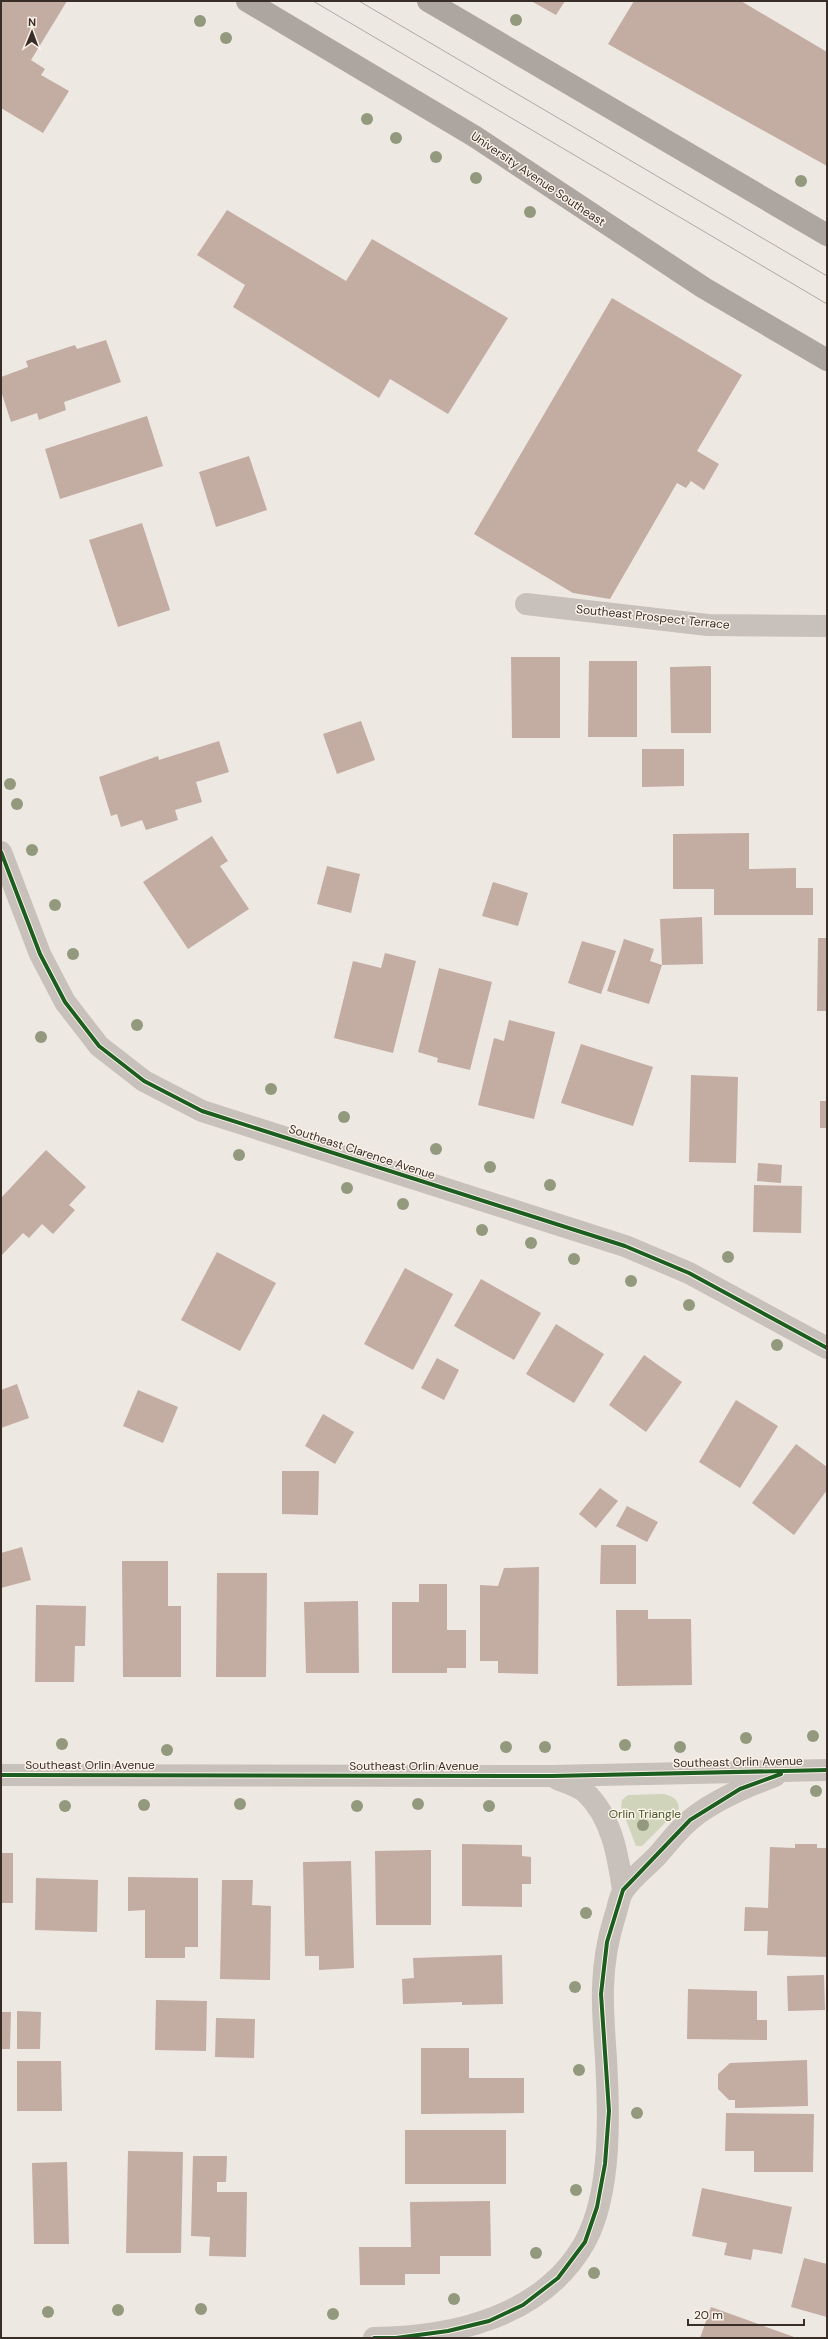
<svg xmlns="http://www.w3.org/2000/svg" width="828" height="2339" viewBox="0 0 828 2339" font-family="'DM Sans',sans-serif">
  <rect width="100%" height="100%" fill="#eee8e2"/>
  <path fill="#cfd4bb" d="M664 1794C673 1797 678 1798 679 1809L642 1846H636L621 1807 622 1800 628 1795Z"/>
  <g fill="#c3aca2">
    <path d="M1 1H67L31 60 45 69 41 75 69 91 43 133 1 108Z"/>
    <path d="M531 1H565L556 15Z"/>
    <path d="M634 1H741L827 52V166L608 44Z"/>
    <path d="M227 210 346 281 372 239 508 318 448 414 390 379 379 398 233 307 245 285 197 255Z"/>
    <path d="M612 298 742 375 697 451 719 464 704 490 691 481 686 488 677 483 610 599 573 593 474 534Z"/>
    <path d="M106 340 121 382 64 402 66 410 39 420 37 413 11 422 1 391V377L28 367 26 361 75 345 77 349Z"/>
    <path d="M147 416 163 466 60 499 45 449Z"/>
    <path d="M249 456 267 510 216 527 199 472Z"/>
    <path d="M142 523 170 610 118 627 89 540Z"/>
    <path d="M511 657H560V738H512Z"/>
    <path d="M589 661H637V737H588Z"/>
    <path d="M711 666V733H671L670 667Z"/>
    <path d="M361 721 375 760 337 774 323 734Z"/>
    <path d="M219 741 229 772 196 782 202 802 175 810 178 820 146 830 142 820 121 827 117 814 111 816 99 777 158 756 159 760Z"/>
    <path d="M642 749H684V786L642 787Z"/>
    <path d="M749 833V869L796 868V888H813V915H714V889H673V834Z"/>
    <path d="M212 836 228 861 220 866 249 909 188 949 143 882Z"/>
    <path d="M327 866 360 874 351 913 317 904Z"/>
    <path d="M493 882 528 893 518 926 482 916Z"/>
    <path d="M702 917 703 964 662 965 660 919Z"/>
    <path d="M818 938H827V1011H817Z"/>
    <path d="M624 939 654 949 650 961 662 965 649 1004 607 991Z"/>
    <path d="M582 941 616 951 601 994 568 983Z"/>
    <path d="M385 953 416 961 393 1053 334 1038 353 961 381 968Z"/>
    <path d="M439 968 492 982 470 1070 437 1062 438 1058 418 1052Z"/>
    <path d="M509 1020 555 1032 534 1119 478 1105 494 1038 504 1041Z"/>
    <path d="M581 1044 653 1067 633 1126 561 1103Z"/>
    <path d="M691 1075 738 1077 736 1163 689 1162Z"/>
    <rect x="820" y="1101" width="7" height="27"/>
    <path d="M46 1150 86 1187 69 1205 75 1210 53 1234 42 1224 29 1238 23 1233 1 1256V1198Z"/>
    <path d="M758 1163 782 1165 781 1183 757 1181Z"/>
    <path d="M754 1185 802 1186 801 1233 753 1232Z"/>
    <path d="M217 1252 276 1283 240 1351 181 1320Z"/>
    <path d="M405 1268 453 1294 413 1370 364 1344Z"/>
    <path d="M481 1279 541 1313 514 1360 454 1326Z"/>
    <path d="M556 1324 604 1354 574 1403 526 1374Z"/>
    <path d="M644 1355 682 1382 646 1432 609 1405Z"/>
    <path d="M437 1358 459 1370 444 1400 421 1388Z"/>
    <path d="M17 1384 29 1418 1 1428V1390Z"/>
    <path d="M138 1390 178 1407 163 1443 123 1426Z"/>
    <path d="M736 1400 778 1426 740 1488 699 1462Z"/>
    <path d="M323 1414 354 1432 335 1464 305 1446Z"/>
    <path d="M796 1444 827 1467V1490L794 1535 752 1503Z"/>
    <path d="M282 1471H319L318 1515 282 1514Z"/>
    <path d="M600 1488 618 1501 596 1528 579 1514Z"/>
    <path d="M627 1506 658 1522 647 1542 616 1526Z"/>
    <path d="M601 1545H636V1584H600Z"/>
    <path d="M22 1547 31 1580 1 1588V1553Z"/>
    <path d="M122 1561H168V1606H181V1677H123Z"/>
    <path d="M539 1567 538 1674 498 1673V1661H480V1585L498 1586 504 1568Z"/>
    <path d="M217 1573H267L266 1677H216Z"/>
    <path d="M419 1584H447V1630H466V1668H447V1673H392V1602H419Z"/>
    <path d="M358 1601 359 1673H306L304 1602Z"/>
    <path d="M36 1605 86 1606 85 1646H75L74 1682H35Z"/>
    <path d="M616 1610H648V1619H691L692 1685 617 1686Z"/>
    <path d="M462 1844 522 1845V1856L531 1857V1884H522V1907L462 1906Z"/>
    <path d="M795 1844H817V1848H827V1957L767 1955 768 1931H744L745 1907 768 1908 770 1847 795 1848Z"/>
    <path d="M431 1850V1925H376L375 1851Z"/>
    <rect x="1" y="1853" width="12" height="50"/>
    <path d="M351 1861 354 1968 319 1970V1956H305L303 1862Z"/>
    <path d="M128 1877 198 1878V1947H185V1958H145V1910L128 1911Z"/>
    <path d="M36 1878 98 1880 97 1932 35 1930Z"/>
    <path d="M222 1880H253L252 1905 271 1906 270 1980 220 1979Z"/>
    <path d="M502 1955 503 2004 462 2005V2002L403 2004 402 1979 414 1978 413 1958Z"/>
    <path d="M824 1975 825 2010 788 2011 787 1976Z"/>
    <path d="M688 1989 757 1991V2020H767V2040L687 2039Z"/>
    <path d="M156 2000 207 2001 206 2051 155 2050Z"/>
    <path d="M17 2011 41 2012 40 2049H17Z"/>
    <path d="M1 2012H11L10 2049H1Z"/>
    <path d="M216 2018 255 2019 254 2058 215 2057Z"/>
    <path d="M421 2048H469V2078H524V2113L421 2114Z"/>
    <path d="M807 2060 808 2106 735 2108V2100H729L718 2089V2074L730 2063Z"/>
    <path d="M17 2061H61L62 2111H17Z"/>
    <path d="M726 2113 814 2114 813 2172H754V2151H725Z"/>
    <rect x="405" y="2130" width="101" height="54"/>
    <path d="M128 2151 183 2152 181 2253H126Z"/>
    <path d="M193 2156H227L226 2182H217V2192H247L246 2257 209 2256 210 2237 191 2236Z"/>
    <path d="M67 2162 69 2244H34L32 2163Z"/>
    <path d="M702 2188 792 2207 782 2254 753 2249 751 2260 724 2255 727 2243 692 2236Z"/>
    <path d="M490 2201 491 2256H440V2274H405V2285H360L359 2247H411L410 2202Z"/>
    <path d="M804 2258 827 2264V2317L791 2307Z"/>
    <path d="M711 2307 797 2338H700Z"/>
  </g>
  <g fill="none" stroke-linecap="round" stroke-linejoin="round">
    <g stroke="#c8c0ba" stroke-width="22">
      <path d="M526 604 708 625 827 626"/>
      <path d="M1 852 40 954 65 1002 99 1046 144 1081 202 1111 625 1246 689 1273 827 1348"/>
      <path d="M1 1775 552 1776 827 1770"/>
      <path d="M557 1779C565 1782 578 1786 585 1792 612 1817 618 1856 623 1890"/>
      <path d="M374 2338C453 2337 543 2317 585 2242 612 2192 609 2113 606 2058 602 2006 599 1966 615 1916 618 1908 619 1896 624 1890 632 1878 645 1868 655 1858 666 1846 677 1831 690 1820 714 1800 746 1787 775 1776"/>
    </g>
    <g stroke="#ada59f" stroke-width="22">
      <path d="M247 1 474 136 704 288 827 360"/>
      <path d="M428 1 827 235"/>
    </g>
    <g stroke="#afa9a5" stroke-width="1">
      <path d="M313 1 827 304"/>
      <path d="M359 1 827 276"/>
    </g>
    <defs>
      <g id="cycleway">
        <path d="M1 852 40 954 65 1002 99 1046 144 1081 202 1111 625 1246 689 1273 827 1348"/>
        <path d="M1 1775 552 1776 827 1770"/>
        <path d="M374 2338H396L448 2331 489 2321 523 2305 558 2278 585 2242 597 2207 605 2164 609 2111 601 1994 607 1942 623 1890 690 1820 740 1789 781 1774"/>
      </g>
    </defs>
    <use href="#cycleway" stroke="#fbf3e9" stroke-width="6"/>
    <use href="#cycleway" stroke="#1b5e20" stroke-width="4"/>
  </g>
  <g fill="#93997d">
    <circle cx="516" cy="20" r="6"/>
    <circle cx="200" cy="21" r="6"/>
    <circle cx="226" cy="38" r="6"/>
    <circle cx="367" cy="119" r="6"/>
    <circle cx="396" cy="138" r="6"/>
    <circle cx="436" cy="157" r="6"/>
    <circle cx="476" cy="178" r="6"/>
    <circle cx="801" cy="181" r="6"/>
    <circle cx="530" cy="212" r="6"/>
    <circle cx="10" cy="784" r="6"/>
    <circle cx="17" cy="804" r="6"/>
    <circle cx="32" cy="850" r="6"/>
    <circle cx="55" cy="905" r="6"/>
    <circle cx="73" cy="954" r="6"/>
    <circle cx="137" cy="1025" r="6"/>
    <circle cx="41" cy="1037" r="6"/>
    <circle cx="271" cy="1089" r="6"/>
    <circle cx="344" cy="1117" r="6"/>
    <circle cx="436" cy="1149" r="6"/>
    <circle cx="239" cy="1155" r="6"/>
    <circle cx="490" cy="1167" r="6"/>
    <circle cx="550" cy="1185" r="6"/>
    <circle cx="347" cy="1188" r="6"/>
    <circle cx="403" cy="1204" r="6"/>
    <circle cx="482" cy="1230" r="6"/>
    <circle cx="531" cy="1243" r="6"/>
    <circle cx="728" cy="1257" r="6"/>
    <circle cx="574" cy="1259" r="6"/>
    <circle cx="631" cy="1281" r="6"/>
    <circle cx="689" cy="1305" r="6"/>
    <circle cx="777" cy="1345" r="6"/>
    <circle cx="813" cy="1736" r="6"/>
    <circle cx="746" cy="1738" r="6"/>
    <circle cx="62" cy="1744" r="6"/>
    <circle cx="625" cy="1745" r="6"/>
    <circle cx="506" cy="1747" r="6"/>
    <circle cx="545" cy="1747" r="6"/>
    <circle cx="680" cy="1747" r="6"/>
    <circle cx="167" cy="1750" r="6"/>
    <circle cx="816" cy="1791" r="6"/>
    <circle cx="240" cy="1804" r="6"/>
    <circle cx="418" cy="1804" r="6"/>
    <circle cx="144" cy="1805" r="6"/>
    <circle cx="65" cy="1806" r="6"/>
    <circle cx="357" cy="1806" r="6"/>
    <circle cx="489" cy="1806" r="6"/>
    <circle cx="643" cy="1825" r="6"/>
    <circle cx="586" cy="1913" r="6"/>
    <circle cx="575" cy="1987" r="6"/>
    <circle cx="579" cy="2070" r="6"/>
    <circle cx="637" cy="2113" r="6"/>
    <circle cx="576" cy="2190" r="6"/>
    <circle cx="536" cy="2253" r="6"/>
    <circle cx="594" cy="2273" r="6"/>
    <circle cx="454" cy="2299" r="6"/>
    <circle cx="201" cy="2309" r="6"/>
    <circle cx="118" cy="2310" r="6"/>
    <circle cx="48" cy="2312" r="6"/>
    <circle cx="333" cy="2314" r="6"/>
  </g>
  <g text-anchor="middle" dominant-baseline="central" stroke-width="3" stroke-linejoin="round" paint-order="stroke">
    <g font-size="12" fill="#392d28" stroke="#fbf3e9">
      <text transform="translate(538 179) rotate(34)">University Avenue Southeast</text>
      <text transform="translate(653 617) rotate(6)">Southeast Prospect Terrace</text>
      <text transform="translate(362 1152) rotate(18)">Southeast Clarence Avenue</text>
      <text transform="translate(738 1762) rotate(-1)">Southeast Orlin Avenue</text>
      <text x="90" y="1765">Southeast Orlin Avenue</text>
      <text x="414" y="1766">Southeast Orlin Avenue</text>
    </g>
    <g font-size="12" fill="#48592a" stroke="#fbf3e9">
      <text x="645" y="1814">Orlin Triangle</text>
    </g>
  </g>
  <rect width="828" height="2339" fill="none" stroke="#392d28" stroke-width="4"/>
  <g transform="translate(32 32) rotate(1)" stroke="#fbf3e9" stroke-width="3" paint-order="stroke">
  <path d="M0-3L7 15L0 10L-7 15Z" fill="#392d28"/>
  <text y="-6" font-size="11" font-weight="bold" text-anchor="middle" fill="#392d28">N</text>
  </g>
  <path d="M688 2319v6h116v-6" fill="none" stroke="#392d28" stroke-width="2"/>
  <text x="694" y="2319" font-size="12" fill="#392d28" stroke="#fbf3e9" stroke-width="3" paint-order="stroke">20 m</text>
</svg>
